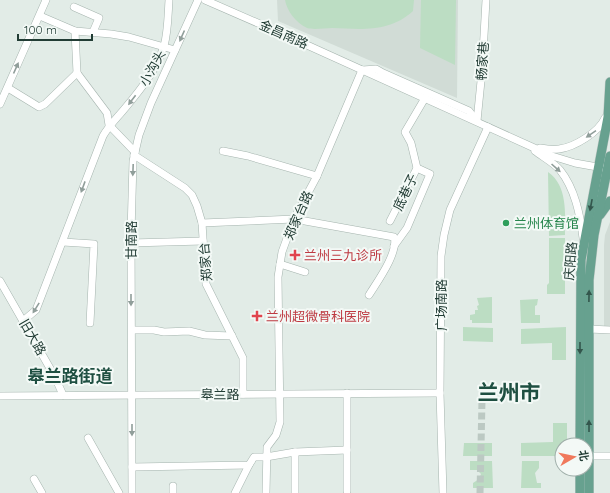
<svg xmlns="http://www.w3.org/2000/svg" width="610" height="493" viewBox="0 0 610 493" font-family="Quicksand,'Noto Sans SC',sans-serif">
  <rect width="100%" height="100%" fill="#e2ece7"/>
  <g fill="#d1dcd6">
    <path d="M277 0H458L457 98 278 21Z"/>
    <path d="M610 222V328H604V245L605 235Z"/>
  </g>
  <g fill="#bcddc3">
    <path d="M285 0H414L413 11C389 33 361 29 332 28 325 28 314 30 307 28 296 23 287 11 285 0Z"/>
    <path d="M421 0H456L455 65 420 48Z"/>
    <path d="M548 172C568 186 565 214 565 235L549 236Z"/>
    <path d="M549 238H565V294H547V285L549 283Z"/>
    <path d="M492 297V323H472V320H470V315L475 314V310H478L477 306 479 305 477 298Z"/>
    <path d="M538 299 537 305 535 306V315H540V323H521L520 300Z"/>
    <path d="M463 327 493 328V342L463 341Z"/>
    <path d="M566 327V360H552V343L521 344V329Z"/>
    <path d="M553 423H567V445H562V456H521V443L553 442Z"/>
    <path d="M464 443H492V456H463Z"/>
    <path d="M470 461H492L493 488H473V483L479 479 481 474 477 470H470Z"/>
    <path d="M522 461H539V468L535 473 537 483H541V488H521Z"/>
  </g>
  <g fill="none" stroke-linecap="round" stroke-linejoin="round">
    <path stroke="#bcc9c3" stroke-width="7" stroke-dasharray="7 3.5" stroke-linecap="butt" d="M480 493 482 400"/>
    <defs>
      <g id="minor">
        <path d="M205 0 276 31 552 156 575 163 603 168"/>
        <path d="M74 7 99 18 93 32"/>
        <path d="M40 16 75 31 111 34 129 37 175 50"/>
        <path d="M75 31 77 73 107 113 109 125 135 152"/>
        <path d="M363 70 376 69 383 73 469 111 476 120"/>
        <path d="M8 88 39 107 45 104 77 73"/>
        <path d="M0 104 46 0"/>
        <path d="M477 121 482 71 486 0"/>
        <path d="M540 148C546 149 553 150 559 149 575 147 599 132 605 118"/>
        <path d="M223 151 248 156 317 176"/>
        <path d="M535 151C543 157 554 163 560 170 575 189 580 214 583 238"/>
        <path d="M134 155 185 188 192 195 197 206 202 223 206 284 243 358V394"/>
        <path d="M390 221 417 168 411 143 405 132 425 98"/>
        <path d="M202 223 294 219 394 237C399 252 377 282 369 295"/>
        <path d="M63 242 94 244 90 323"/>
        <path d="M131 243 203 241"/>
        <path d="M394 246 407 228 430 174 417 168"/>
        <path d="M280 264 305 272"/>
        <path d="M0 281 55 377 63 395"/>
        <path d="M23 321 36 310 103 136C110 124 118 117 126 107 141 89 157 69 164 46 168 32 168 15 169 0"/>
        <path d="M589 329 610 330"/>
        <path d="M132 330H154L164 332 189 331 205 335 232 336"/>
        <path d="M0 396 440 393"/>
        <path d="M88 438 119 493"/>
        <path d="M589 456H610"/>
        <path d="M132 467 249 465 254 457H266L295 452 347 450"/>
        <path d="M34 479 42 493"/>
        <path d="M347 491V393"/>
        <path d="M132 493 131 233 133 161 139 135 151 103 198 0"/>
        <path d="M173 493V486"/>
        <path d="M235 493 249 465"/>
        <path d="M266 493 267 447 276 435 280 422 278 277 282 252 294 219 317 176 362 70"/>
        <path d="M295 493V452"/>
        <path d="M443 493 440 393 441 256 444 235 450 210 488 127"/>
      </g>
      <g id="major">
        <path d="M600 215 610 201"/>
        <path d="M580 445 581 260 608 117 610 82"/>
        <path d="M580 469V493"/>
        <path d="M589 493V280L594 235 610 156"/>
      </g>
    </defs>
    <use href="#minor" stroke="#a5b4ae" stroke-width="8"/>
    <use href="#major" stroke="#c1c9c6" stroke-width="10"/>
    <use href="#minor" stroke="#fff" stroke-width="7"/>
    <use href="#major" stroke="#67a18f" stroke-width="9"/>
  </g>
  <defs><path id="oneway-solid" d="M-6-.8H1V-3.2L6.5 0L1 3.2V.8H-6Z"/></defs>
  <g fill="#909e9a">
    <use href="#oneway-solid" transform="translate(182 36) rotate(114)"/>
    <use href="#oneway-solid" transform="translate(16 68) rotate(-66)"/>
    <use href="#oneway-solid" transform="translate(132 100) rotate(127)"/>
    <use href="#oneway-solid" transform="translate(591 134) rotate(146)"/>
    <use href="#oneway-solid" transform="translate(556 168) rotate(42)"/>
    <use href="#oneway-solid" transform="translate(133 170) rotate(92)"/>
    <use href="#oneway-solid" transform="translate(83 187) rotate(110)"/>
    <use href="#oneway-solid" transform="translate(131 300) rotate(90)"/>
    <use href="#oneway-solid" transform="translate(36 308) rotate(122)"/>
    <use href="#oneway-solid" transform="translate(132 430) rotate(90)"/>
  </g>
  <g fill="#33564c">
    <use href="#oneway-solid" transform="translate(591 205) rotate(101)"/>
    <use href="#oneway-solid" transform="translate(589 296) rotate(-89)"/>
    <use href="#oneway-solid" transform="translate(580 348) rotate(90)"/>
    <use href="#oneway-solid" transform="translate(589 426) rotate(-90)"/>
  </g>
  <circle fill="#2e9e5b" stroke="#f3f9f6" stroke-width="1.5" cx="506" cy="223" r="4"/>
  <g fill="#e0444e" stroke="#f3f9f6" stroke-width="1.5">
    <path d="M293 249h4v4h4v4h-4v4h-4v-4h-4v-4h4z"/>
    <path d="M255 310h4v4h4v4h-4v4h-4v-4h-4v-4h4z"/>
  </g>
  <g text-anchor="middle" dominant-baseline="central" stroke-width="4" stroke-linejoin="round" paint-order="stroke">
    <g font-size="13" fill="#223d35" stroke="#f3f9f6">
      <text transform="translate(284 34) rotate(24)">金昌南路</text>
      <text transform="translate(482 61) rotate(-86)">畅家巷</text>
      <text transform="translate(152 68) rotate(-61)">小沟头</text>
      <text transform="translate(405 192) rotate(-64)">底巷子</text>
      <text transform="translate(298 215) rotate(-66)">郑家台路</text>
      <text transform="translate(131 240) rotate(-90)">甘南路</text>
      <text transform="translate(570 261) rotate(-85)">庆阳路</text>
      <text transform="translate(205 262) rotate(-95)">郑家台</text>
      <text transform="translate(441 305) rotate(-90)">广场南路</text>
      <text transform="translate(33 337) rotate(60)">旧大路</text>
      <text x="220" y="394">皋兰路</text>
    </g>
    <g font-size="13" fill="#27864d" stroke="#f3f9f6" text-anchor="start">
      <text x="514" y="223">兰州体育馆</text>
    </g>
    <g font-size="13" fill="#be3a42" stroke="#f3f9f6" text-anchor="start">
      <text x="304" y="255">兰州三九诊所</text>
      <text x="266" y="316">兰州超微骨科医院</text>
    </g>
    <g font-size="17" font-weight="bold" fill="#1e4f41" stroke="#f3f9f6">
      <text x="70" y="375">皋兰路街道</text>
    </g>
    <g font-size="21" font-weight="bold" fill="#1e4f41" stroke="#f3f9f6">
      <text x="509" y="392">兰州市</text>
    </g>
  </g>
  <g transform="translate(574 457) rotate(81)"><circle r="19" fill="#f3f9f6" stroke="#9faea9"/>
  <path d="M0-3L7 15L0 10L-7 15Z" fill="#f0795c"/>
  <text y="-6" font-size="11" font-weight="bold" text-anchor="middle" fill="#223d35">北</text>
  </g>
  <path d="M18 34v6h74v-6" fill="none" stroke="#223d35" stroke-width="2"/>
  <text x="24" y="34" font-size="12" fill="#223d35" stroke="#f3f9f6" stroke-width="3" paint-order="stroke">100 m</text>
</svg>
